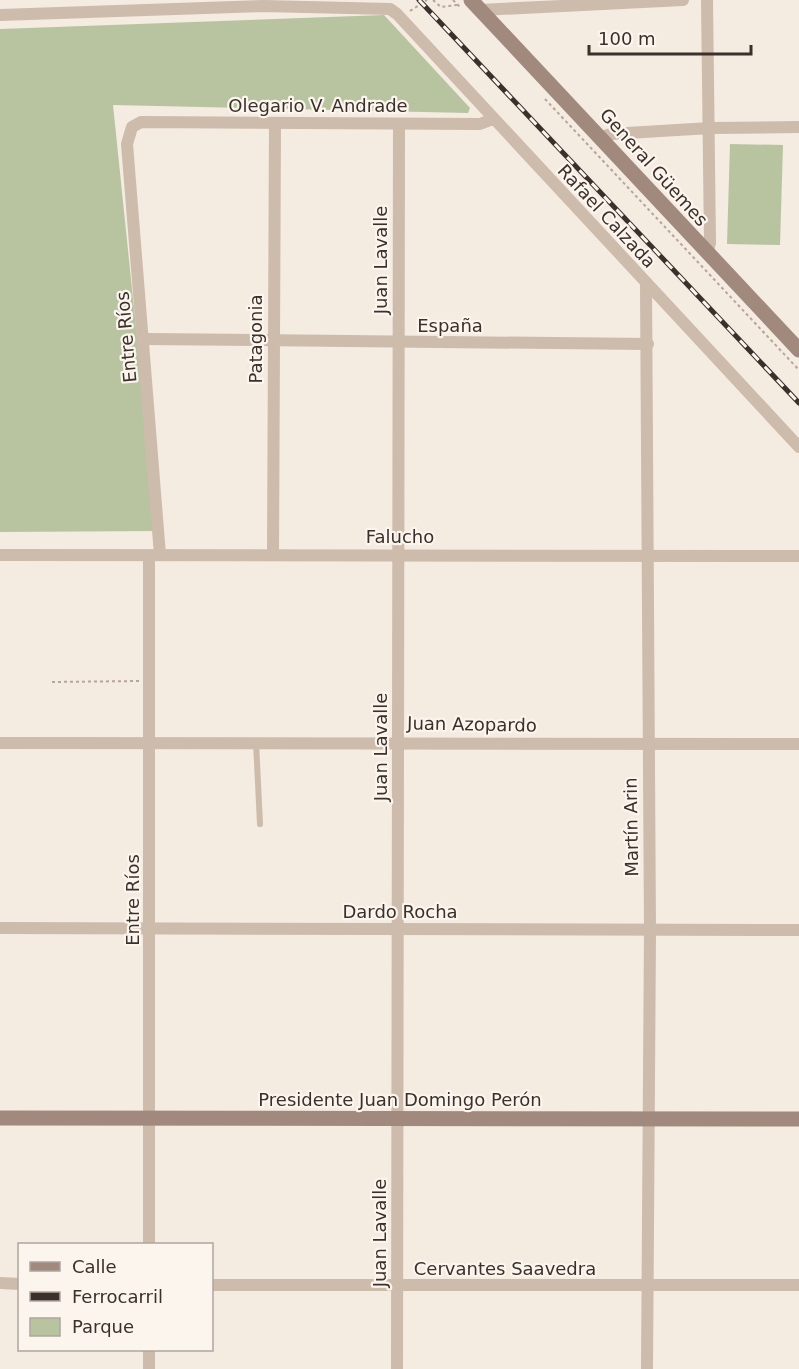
<svg xmlns="http://www.w3.org/2000/svg" width="799" height="1369" viewBox="0 0 799 1369" font-family="'DejaVu Sans',sans-serif">
  <rect width="100%" height="100%" fill="#f4ebe1"/>
  <g fill="#b8c4a0">
    <path d="M384 15 470 108 468 113 113 105 157 531 0 532V29Z"/>
    <path d="M730 144 783 145 780 245 727 244Z"/>
  </g>
  <g fill="none" stroke-linecap="round" stroke-linejoin="round">
    <g stroke="#b9a596" stroke-width="2" stroke-dasharray="3 3" stroke-linecap="butt">
      <path d="M433 0 441 7 457 5"/>
      <path d="M453 0 460 7"/>
      <path d="M410 11 427 0"/>
      <path d="M545 99 799 370"/>
      <path d="M52 682 140 681"/>
    </g>
    <path stroke="#cdbbac" stroke-width="6" d="M256 742 260 824"/>
    <g stroke="#cdbbac" stroke-width="12">
      <path d="M707 0 710 243 707 254"/>
      <path d="M480 10 683 0"/>
      <path d="M0 15 264 6 390 9 397 14 799 447"/>
      <path d="M601 137 611 134 710 128 799 127"/>
      <path d="M646 285 650 931 647 1369"/>
      <path d="M145 339 648 344"/>
      <path d="M0 555 799 556"/>
      <path d="M160 555 127 144 132 127 141 122 480 124 493 119"/>
      <path d="M273 555 275 124"/>
      <path d="M0 743 799 744"/>
      <path d="M0 928 799 930"/>
      <path d="M149 1244V556"/>
      <path d="M0 1283 20 1284"/>
      <path d="M212 1285H799"/>
      <path d="M149 1350V1369"/>
      <path d="M397 1369 399 124"/>
    </g>
    <g stroke="#a18a7d" stroke-width="15">
      <path d="M471 0 799 350"/>
      <path d="M0 1118 799 1119"/>
    </g>
    <defs>
      <path id="rail" d="M419 0 799 403"/>
    </defs>
    <use href="#rail" stroke="#3b302b" stroke-width="5"/>
    <use href="#rail" stroke="#fbf5ee" stroke-width="3" stroke-dasharray="9" stroke-linecap="butt"/>
  </g>
  <g text-anchor="middle" dominant-baseline="central" stroke-width="4.5" stroke-linejoin="round" paint-order="stroke">
    <g font-size="18" fill="#3b302b" stroke="#fbf5ee">
      <text x="318" y="105">Olegario V. Andrade</text>
      <text transform="translate(654 167) rotate(48)">General Güemes</text>
      <text transform="translate(607 216) rotate(47)">Rafael Calzada</text>
      <text transform="translate(380 260) rotate(-90)">Juan Lavalle</text>
      <text x="450" y="325">España</text>
      <text transform="translate(126 337) rotate(-95)">Entre Ríos</text>
      <text transform="translate(255 339) rotate(-90)">Patagonia</text>
      <text x="400" y="536">Falucho</text>
      <text transform="translate(472 724) rotate(1)">Juan Azopardo</text>
      <text transform="translate(380 747) rotate(-90)">Juan Lavalle</text>
      <text transform="translate(631 827) rotate(-91)">Martín Arin</text>
      <text transform="translate(132 900) rotate(-90)">Entre Ríos</text>
      <text x="400" y="911">Dardo Rocha</text>
      <text x="400" y="1099">Presidente Juan Domingo Perón</text>
      <text transform="translate(379 1233) rotate(-90)">Juan Lavalle</text>
      <text x="505" y="1268">Cervantes Saavedra</text>
    </g>
  </g>
  <rect x="18" y="1243" width="195" height="108" fill="#fbf5ee" stroke="#aea6a0" stroke-width="1.5"/>
  <rect x="30" y="1262" width="30" height="9" fill="#a18a7d" stroke="#aea6a0" stroke-width="1.5"/>
  <text x="72" y="1273" font-size="18" fill="#3b302b">Calle</text>
  <rect x="30" y="1292" width="30" height="9" fill="#3b302b" stroke="#aea6a0" stroke-width="1.5"/>
  <text x="72" y="1303" font-size="18" fill="#3b302b">Ferrocarril</text>
  <rect x="30" y="1318" width="30" height="18" fill="#b8c4a0" stroke="#aea6a0" stroke-width="1.5"/>
  <text x="72" y="1333" font-size="18" fill="#3b302b">Parque</text>
  <path d="M589 45v9h162v-9" fill="none" stroke="#3b302b" stroke-width="3"/>
  <text x="598" y="45" font-size="18" fill="#3b302b" stroke="#fbf5ee" stroke-width="4.5" paint-order="stroke">100 m</text>
</svg>
